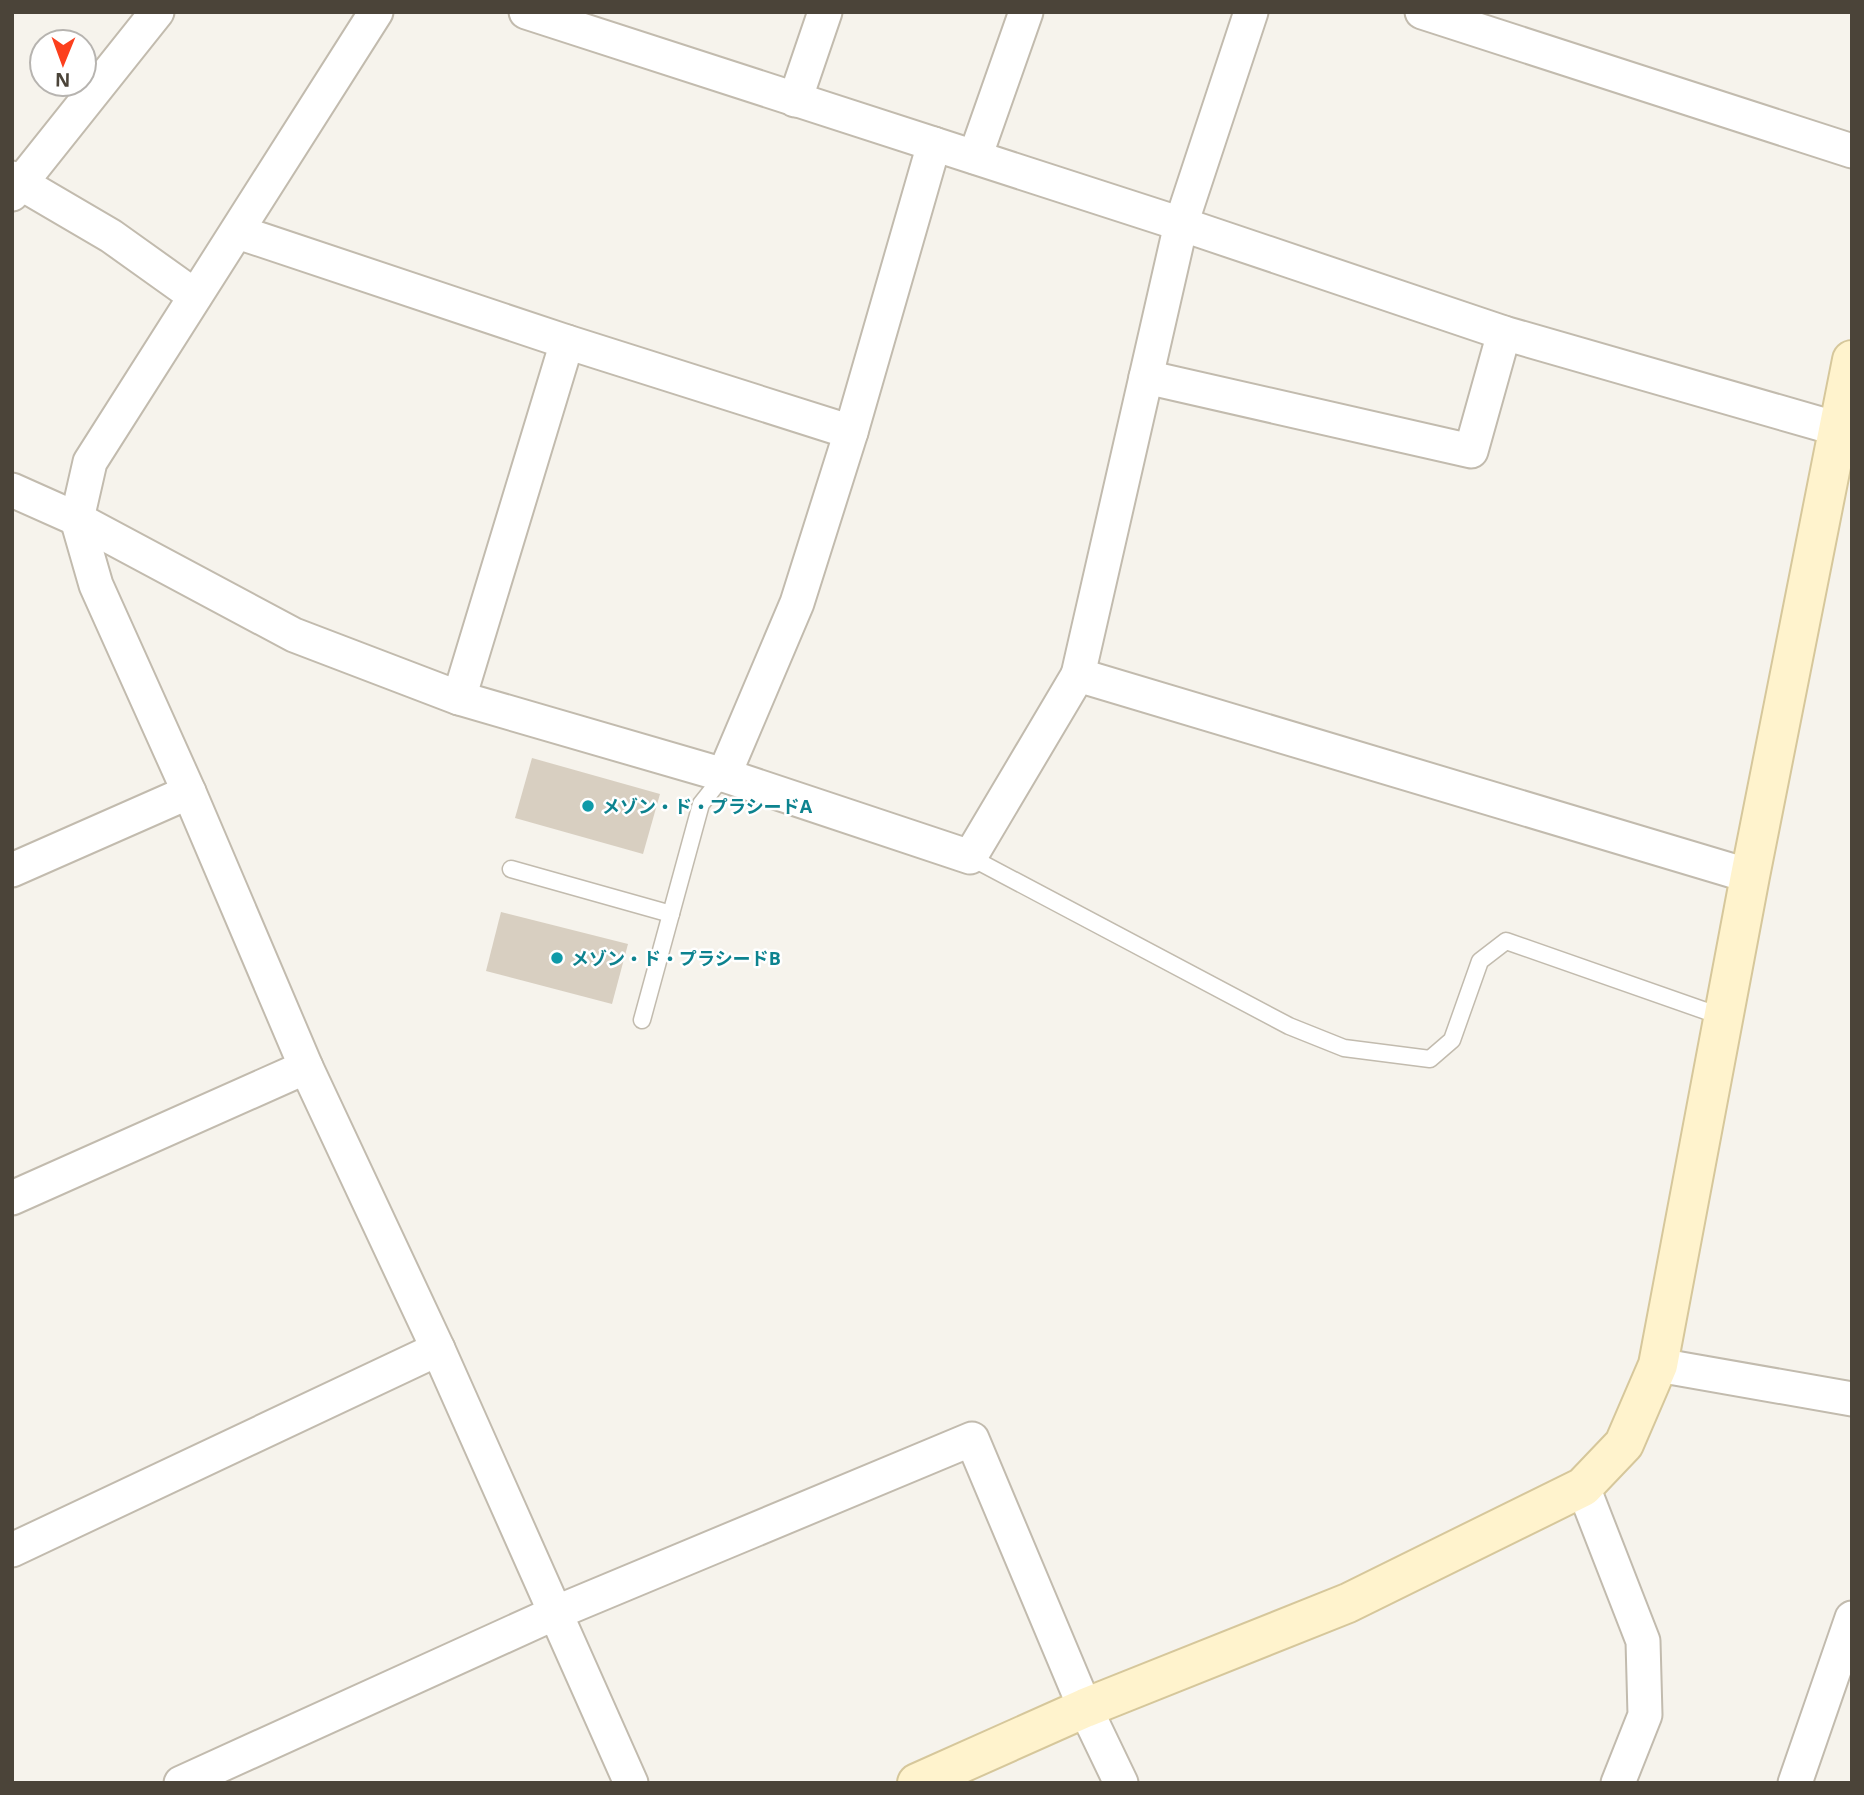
<svg xmlns="http://www.w3.org/2000/svg" width="1864" height="1795" viewBox="0 0 1864 1795" font-family="'Open Sans','Noto Sans JP',sans-serif">
  <rect width="100%" height="100%" fill="#f6f3ec"/>
  <g fill="#d8cfc1">
    <path d="M532 758 660 794 643 854 515 818Z"/>
    <path d="M501 912 628 944 612 1004 486 971Z"/>
  </g>
  <g fill="none" stroke-linecap="round" stroke-linejoin="round">
    <defs>
      <g id="lane">
        <path d="M970 857 1289 1026 1344 1048 1430 1059 1452 1040 1480 961 1506 941 1723 1017"/>
        <path d="M511 869 671 914"/>
        <path d="M642 1020 701 804 724 775"/>
      </g>
      <g id="street">
        <path d="M376 12 90 462 77 519 96 585 189 792 306 1067 438 1349 631 1783"/>
        <path d="M526 12 1181 224 1504 333 1852 433"/>
        <path d="M1422 12 1852 151"/>
        <path d="M795 100 825 12"/>
        <path d="M975 157 1026 12"/>
        <path d="M12 178 111 236 195 296"/>
        <path d="M12 194 157 12"/>
        <path d="M238 232 567 342 851 432"/>
        <path d="M1146 377 1471 451 1504 333"/>
        <path d="M12 490 77 519 294 635 459 698 724 775 970 857 1078 675 1750 876"/>
        <path d="M1078 675 1181 224 1251 12"/>
        <path d="M459 698 567 342"/>
        <path d="M724 775 797 603 851 432 934 144"/>
        <path d="M12 870 189 792"/>
        <path d="M12 1198 306 1067"/>
        <path d="M1658 1365 1852 1399"/>
        <path d="M1583 1487 1643 1641 1645 1715 1618 1783"/>
        <path d="M12 1550 438 1349"/>
        <path d="M181 1783 555 1613 972 1439 1085 1708 1121 1783"/>
        <path d="M1795 1783 1852 1618"/>
      </g>
      <path id="secondary" d="M917 1783 1085 1708 1348 1603 1583 1487 1624 1444 1658 1365 1750 876 1852 360"/>
    </defs>
    <use href="#lane" stroke="#c2bbae" stroke-width="19"/>
    <use href="#street" stroke="#c2bbae" stroke-width="37"/>
    <use href="#secondary" stroke="#d6c79b" stroke-width="42"/>
    <use href="#lane" stroke="#fff" stroke-width="16"/>
    <use href="#street" stroke="#fff" stroke-width="33"/>
    <use href="#secondary" stroke="#fff3cd" stroke-width="38"/>
  </g>
  <g fill="#0f9aa8" stroke="#fff" stroke-width="2.5">
    <circle cx="588" cy="806" r="7"/>
    <circle cx="557" cy="958" r="7"/>
  </g>
  <g text-anchor="middle" dominant-baseline="central" stroke-width="5" stroke-linejoin="round" paint-order="stroke">
    <g font-size="18" font-weight="bold" fill="#0d838f" stroke="#fff" text-anchor="start">
      <text x="602" y="806">メゾン・ド・プラシードA</text>
      <text x="571" y="958">メゾン・ド・プラシードB</text>
    </g>
  </g>
  <rect width="1864" height="1795" fill="none" stroke="#4b4439" stroke-width="28"/>
  <g transform="translate(63 63) rotate(181)"><circle r="33" fill="#ffffff" stroke="#b7b4b0" stroke-width="2"/>
  <path d="M0-5L12 26L0 18L-12 26Z" fill="#fc3f1d"/>
  <text y="-10" font-size="19" font-weight="bold" text-anchor="middle" fill="#4b4439">N</text>
  </g>
</svg>
